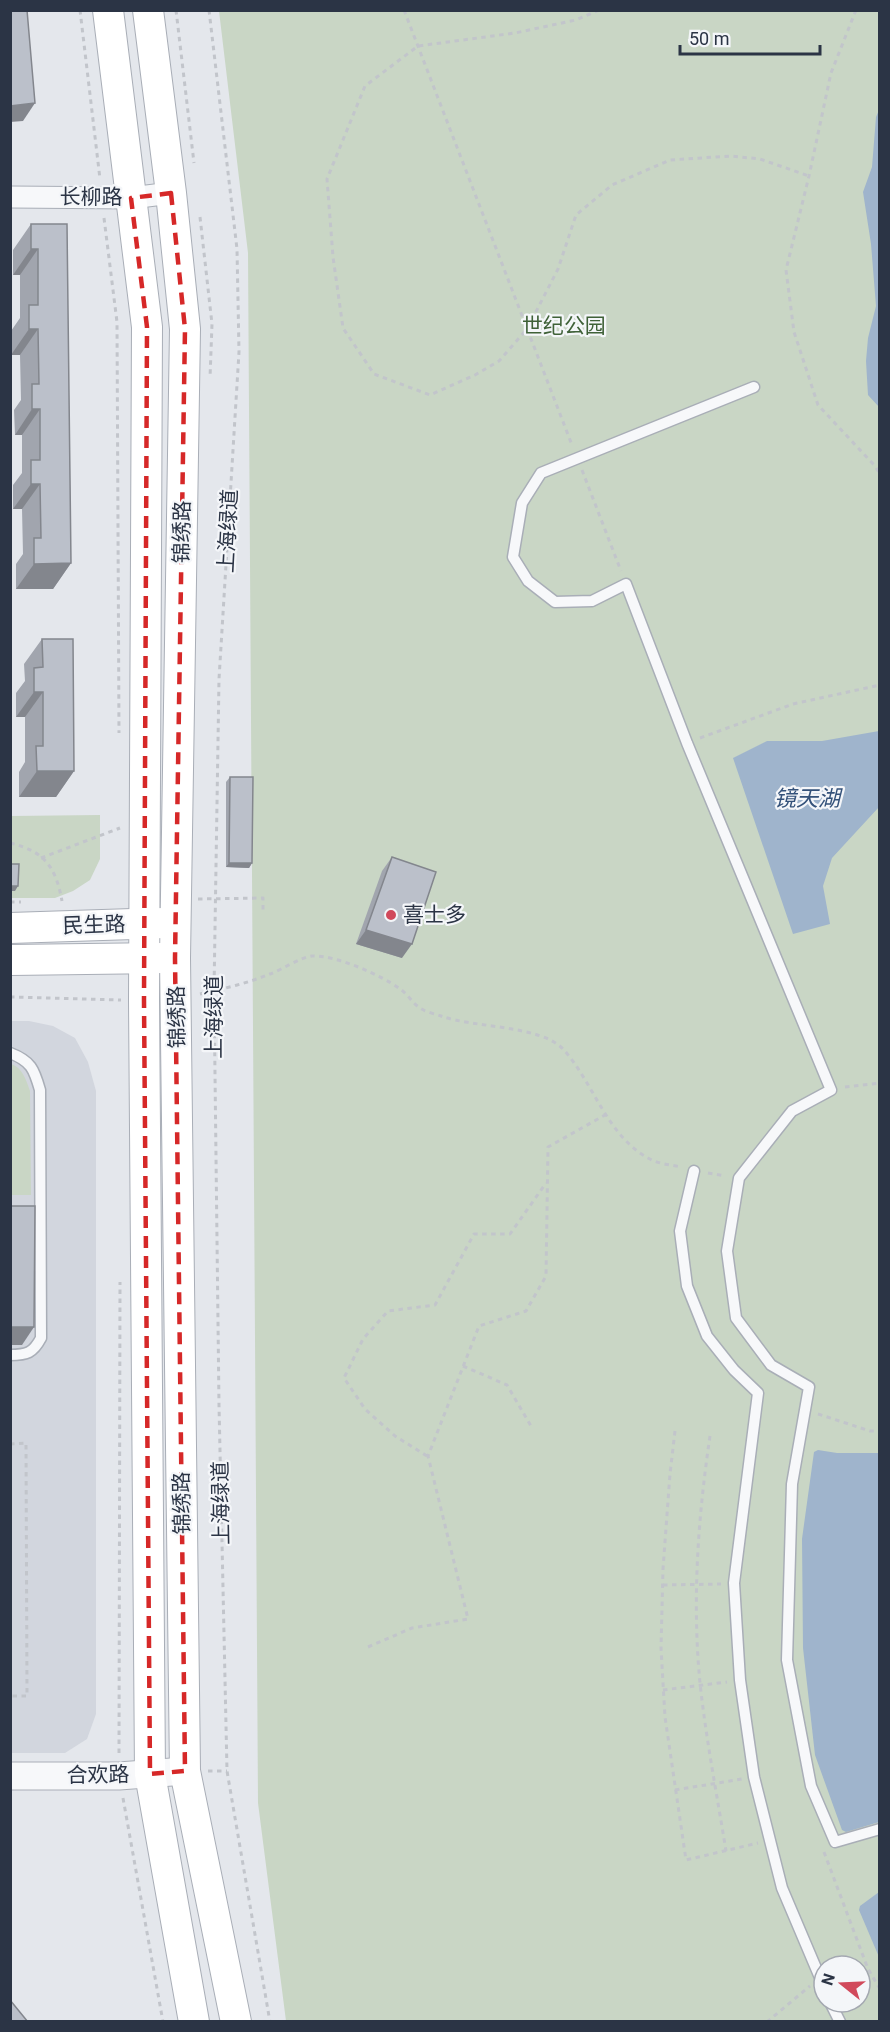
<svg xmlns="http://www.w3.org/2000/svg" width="890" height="2032" viewBox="0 0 890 2032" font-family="Roboto,'Noto Sans SC',sans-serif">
  <rect width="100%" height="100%" fill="#e4e7ec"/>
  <path fill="#d2d6de" d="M10 1021H29L53 1026 75 1038 88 1062 96 1091V1714L87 1739 65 1753H11Z"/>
  <g fill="#c9d6c5" fill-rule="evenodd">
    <path d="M219 11H879V2021H286L258 1803 248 253ZM824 1966H860V2002H824Z"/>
    <path d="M100 815V859L90 880 73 891 55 898H11V816Z"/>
    <path d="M11 1064C23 1068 26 1080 30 1091L31 1195H11Z"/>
  </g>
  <g fill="#9fb4cc">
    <path d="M879 110V407L868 395 866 361 868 338 876 306 871 244 863 192 872 167 876 117Z"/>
    <path d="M879 731V807L832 858 823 886 830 924 793 934 733 758 767 741H822Z"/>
    <path d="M818 1450 837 1453H879V1822L846 1832 842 1830 815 1755 803 1648 802 1539 814 1452Z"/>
    <path d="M879 1892V1957L859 1910 860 1906Z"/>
  </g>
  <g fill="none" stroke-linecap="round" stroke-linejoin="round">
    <defs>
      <g id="service">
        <path d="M754 387 541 473 522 503 513 557 528 581 555 602 592 601 626 584 687 743 831 1090 792 1111 739 1178 727 1251 736 1318 771 1365 809 1387 792 1484 787 1660 811 1786 835 1842 880 1829"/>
        <path d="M10 1053C31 1061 34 1069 40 1090L41 1338C33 1353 27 1355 10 1355"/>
        <path d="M694 1171 680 1231 687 1286 707 1336 734 1370 758 1393 734 1583 740 1680 754 1777 782 1888 824 1987"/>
        <path d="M830 2002 840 2022"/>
      </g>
      <path id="minor" d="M10 197 131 198 171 193"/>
      <path id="tertiary" d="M10 1776H119L185 1771"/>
      <g id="secondary">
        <path d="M108 10 147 327 144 1000 150 1774 194 2022"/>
        <path d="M148 10 171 193 185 329 175 958 185 1771 236 2022"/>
        <path d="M10 928 164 923"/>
        <path d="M10 960 163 958"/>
      </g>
    </defs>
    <use href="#service" stroke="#a9aeb7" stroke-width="13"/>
    <use href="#minor" stroke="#a9aeb7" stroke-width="23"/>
    <use href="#tertiary" stroke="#a9aeb7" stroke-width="29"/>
    <use href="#secondary" stroke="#a9aeb7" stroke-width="32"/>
    <g stroke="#c2c5cb" stroke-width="3" stroke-dasharray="4.5 4.5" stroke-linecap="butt">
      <path d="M80 10 100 179"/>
      <path d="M176 10 194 163"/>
      <path d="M209 10 237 249 239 352 219 679 214 991 219 1405 227 1771 270 2022"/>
      <path d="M404 10 572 445"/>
      <path d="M599 10 576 20 515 33 418 46 365 86 327 179 333 257 343 328 374 374 430 395 475 375 499 361 527 329 558 269 576 215 612 185 670 160 731 156 760 159 809 176"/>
      <path d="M856 10 831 73 809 176 786 270 794 332 818 405 875 466 880 474"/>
      <path d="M200 217 212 324 210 378"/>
      <path d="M104 218 117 322 119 733"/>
      <path d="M582 470 621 571"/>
      <path d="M700 738 793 704 880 685"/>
      <path d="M10 843C45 851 56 868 62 901"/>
      <path d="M41 858 120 828"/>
      <path d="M198 899 263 898V911"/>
      <path d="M10 902H21"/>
      <path d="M200 994C223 989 248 983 270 974 281 970 301 957 312 956 336 955 381 975 400 989 408 994 412 1003 420 1008 426 1012 435 1014 441 1016 474 1028 540 1025 563 1049 594 1083 607 1137 650 1159 659 1164 672 1165 681 1167"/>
      <path d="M10 997 121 1000"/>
      <path d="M845 1087 880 1083"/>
      <path d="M708 1173 725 1176"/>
      <path d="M463 1366 507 1385 531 1426"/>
      <path d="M818 1414 870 1431H880"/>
      <path d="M675 1431 670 1474 663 1569 661 1648 665 1717 686 1860 758 1843"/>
      <path d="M710 1436C698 1517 692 1601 700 1683 706 1739 717 1795 726 1851"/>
      <path d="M10 1444 26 1443 27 1696H10"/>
      <path d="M427 1456 395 1436 365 1409 344 1378 363 1339 388 1311 435 1305 474 1234H510L546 1183"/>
      <path d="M663 1585 721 1584"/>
      <path d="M368 1647 412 1628 468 1619 428 1456 479 1326 526 1311 546 1276 548 1147 605 1115"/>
      <path d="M663 1690 727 1682"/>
      <path d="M119 1753 120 1282"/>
      <path d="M208 1771H227"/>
      <path d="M675 1790 742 1779"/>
      <path d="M123 1798 163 2022"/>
      <path d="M824 1852 868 1969 880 1989"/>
      <path d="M767 2022 810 1986"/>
    </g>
    <use href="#service" stroke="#f7f8fa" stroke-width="10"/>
    <use href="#minor" stroke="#f7f8fa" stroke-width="21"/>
    <use href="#tertiary" stroke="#f7f8fa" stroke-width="27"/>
    <use href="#secondary" stroke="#fff" stroke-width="30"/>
  </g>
  <g fill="#a1a5ae">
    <path d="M31 224H67L71 563 53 589H16V564L23 554 22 509H13V485L22 473V435H15L14 410 21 400 20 355H11V331L20 318V275H13V250Z"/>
    <path d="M42 639 74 771 56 797H19V772L25 762V717H16V693L25 681 24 664Z"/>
    <path d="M230 777 252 863 249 868 226 867V782Z"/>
    <path d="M392 857 402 958 356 944 382 871Z"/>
  </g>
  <g fill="#83868d">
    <path d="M35 103 23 121 10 122V106Z"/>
    <path d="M31 249H38L20 275H13Z"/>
    <path d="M29 329H38L20 355H11Z"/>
    <path d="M32 409H40L22 435H15Z"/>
    <path d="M31 484H40L22 509H13Z"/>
    <path d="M71 563 53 589H16L34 564Z"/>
    <path d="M34 692H43L25 717H16Z"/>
    <path d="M37 771H74L56 797H19Z"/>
    <path d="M229 863H252L249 868 226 867Z"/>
    <path d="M10 886H18L15 891H10Z"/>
    <path d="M366 930 412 944 402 958 356 944Z"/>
    <path d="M10 1327H34L22 1345H10Z"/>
  </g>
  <g fill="#bbc0ca" stroke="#83868d" stroke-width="1.5">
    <path d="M10 10H27L35 103 10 106Z"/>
    <path d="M31 224H67L71 563 34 564V538H41L40 484H31V460H40V409H32V384H39L38 329H29V305H38V249H31Z"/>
    <path d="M42 639H73L74 771H37L36 746H43V692H34V668L43 667Z"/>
    <path d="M230 777H253L252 863H229Z"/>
    <path d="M392 857 436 872 412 944 366 930Z"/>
    <path d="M10 864H19L18 886H10Z"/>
    <path d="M10 1206H35L34 1327H10Z"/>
    <path d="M10 2000 28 2022H10Z"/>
  </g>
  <path fill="none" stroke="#d62828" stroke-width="4.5" stroke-dasharray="12 8" stroke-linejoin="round" d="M171 193 185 329 175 958 185 1771 150 1774 144 1000 147 327 131 198Z"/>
  <circle fill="#d1495b" stroke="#f4f6f9" stroke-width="2" cx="391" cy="915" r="6"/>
  <g text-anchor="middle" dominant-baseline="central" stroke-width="4.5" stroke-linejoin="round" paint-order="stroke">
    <g font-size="21" fill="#2b3445" stroke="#f4f6f9">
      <text x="91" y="197">长柳路</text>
      <text transform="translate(228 531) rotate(-87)">上海绿道</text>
      <text transform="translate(182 532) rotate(-89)">锦绣路</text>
      <text transform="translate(94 925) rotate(-2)">民生路</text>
      <text transform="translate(177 1017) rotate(-91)">锦绣路</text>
      <text transform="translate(214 1017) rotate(-90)">上海绿道</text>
      <text transform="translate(182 1503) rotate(-91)">锦绣路</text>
      <text transform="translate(221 1503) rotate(-91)">上海绿道</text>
      <text transform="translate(98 1775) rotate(-1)">合欢路</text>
    </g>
    <g font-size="21" fill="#3f6138" stroke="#f4f6f9">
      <text x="564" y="326">世纪公园</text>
    </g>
    <g font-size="21" fill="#2b3445" stroke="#f4f6f9" text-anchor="start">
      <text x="403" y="915">喜士多</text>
    </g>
    <g font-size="22" font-style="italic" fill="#34527a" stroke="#f4f6f9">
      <text x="807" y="798">镜天湖</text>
    </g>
  </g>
  <rect width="890" height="2032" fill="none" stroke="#2b3445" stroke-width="24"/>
  <g transform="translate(842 1984) rotate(288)"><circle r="28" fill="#f4f6f9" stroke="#a4a8b1" stroke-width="1.5"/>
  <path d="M0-4.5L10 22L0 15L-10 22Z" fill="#d1495b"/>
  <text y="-9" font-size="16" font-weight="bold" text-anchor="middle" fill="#2b3445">N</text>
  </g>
  <path d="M680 45v9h140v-9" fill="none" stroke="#2b3445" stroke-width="3"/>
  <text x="689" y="45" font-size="18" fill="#2b3445" stroke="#f4f6f9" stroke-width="4.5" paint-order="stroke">50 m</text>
</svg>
